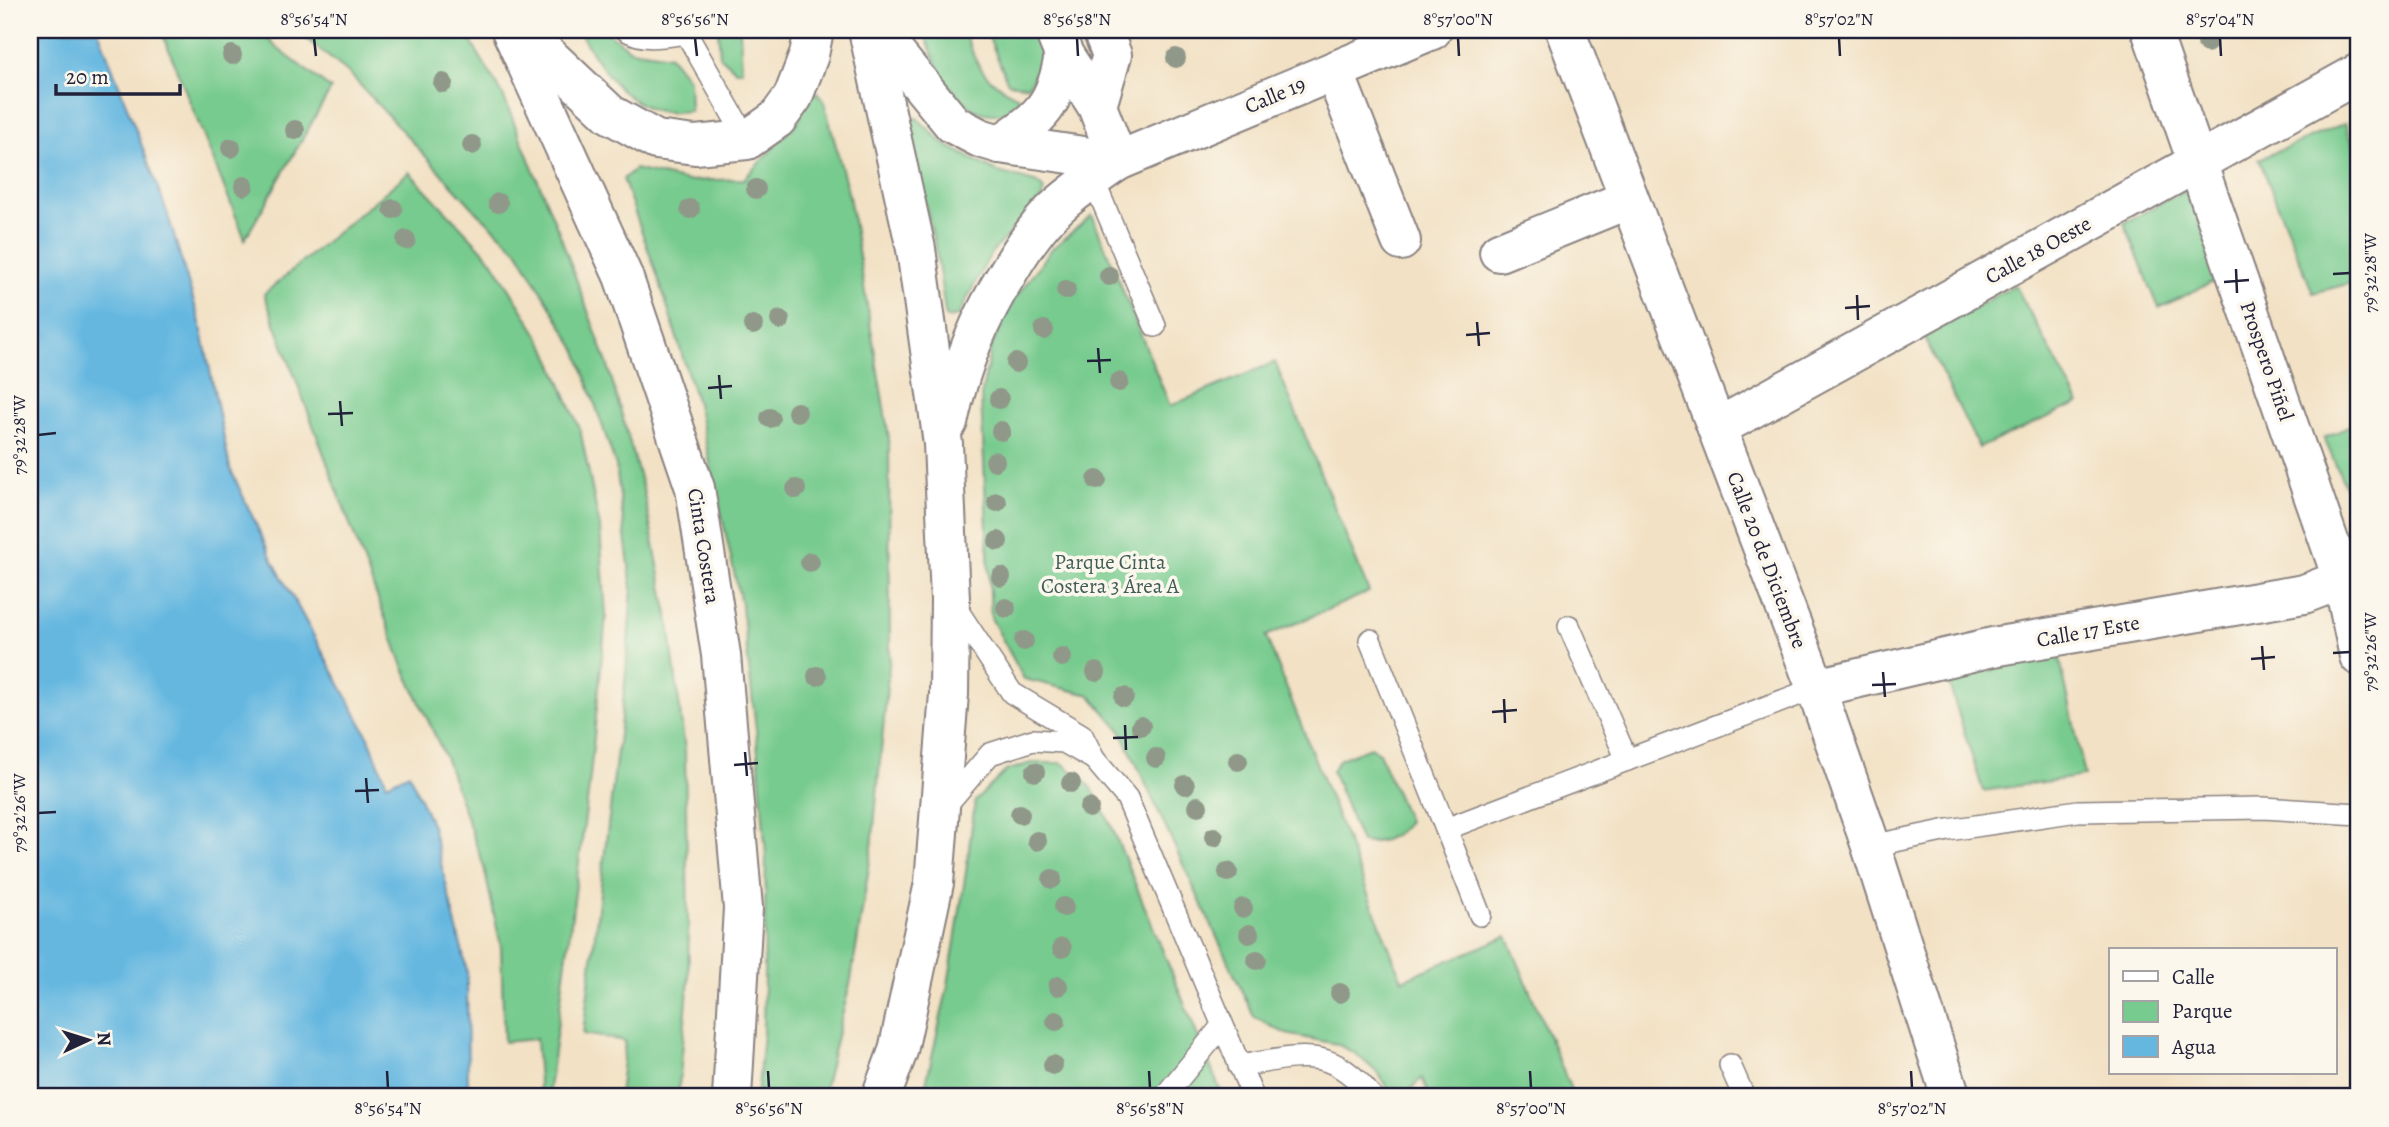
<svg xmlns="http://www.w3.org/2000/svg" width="2389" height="1127" viewBox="0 0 2389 1127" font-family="Alegreya,serif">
  <rect width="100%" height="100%" fill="#fbf7ec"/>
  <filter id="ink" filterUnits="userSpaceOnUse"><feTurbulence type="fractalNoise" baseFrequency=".0143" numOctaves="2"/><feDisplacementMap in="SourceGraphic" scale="14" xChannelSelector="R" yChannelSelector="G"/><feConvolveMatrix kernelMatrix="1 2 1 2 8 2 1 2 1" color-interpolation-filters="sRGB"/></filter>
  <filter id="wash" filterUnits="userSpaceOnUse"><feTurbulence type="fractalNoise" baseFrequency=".00686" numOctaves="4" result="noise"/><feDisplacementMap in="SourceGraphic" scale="28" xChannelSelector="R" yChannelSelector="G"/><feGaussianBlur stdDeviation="1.57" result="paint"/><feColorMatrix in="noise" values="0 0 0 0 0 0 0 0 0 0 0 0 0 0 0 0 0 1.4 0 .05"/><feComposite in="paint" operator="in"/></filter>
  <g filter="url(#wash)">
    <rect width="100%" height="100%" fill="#f2e1c4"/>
    <g fill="#77cb8e" stroke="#4c7664" stroke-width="2">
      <path d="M161 30H260L277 48 331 89 245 239Z"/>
      <path d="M295 30H464L502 93 559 232 607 363 643 489 668 616 685 750 689 978 678 1097H619L625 1041 583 1034 625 684 632 589 616 466 577 351 517 250 475 210 349 73Z"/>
      <path d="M578 30H604L631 50 670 56 689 80 690 111C683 111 675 113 668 112 625 110 598 63 578 30Z"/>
      <path d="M718 30H740L742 71H736L720 56Z"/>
      <path d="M923 30H963C981 73 982 79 1026 101 1017 106 1006 114 995 114 955 116 934 60 923 30Z"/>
      <path d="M986 30H1034C1045 55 1043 63 1028 86L1008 83Z"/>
      <path d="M817 92 824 101 849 196 889 438 890 655 872 848 851 980 822 1097H757L763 1034 766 856 756 729 742 608 697 404 661 286 623 179 635 169 687 181 744 179 797 123 807 102Z"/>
      <path d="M917 118 944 144 995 171 1038 183 1044 190 1041 199 991 253 958 316 946 318 936 250 906 122Z"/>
      <path d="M2345 123 2359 160V281L2313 293 2259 159Z"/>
      <path d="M409 172 491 259 546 348 580 429 600 528 606 616 589 787 548 1097H540L536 1039 504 1042 501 947 484 867 445 757 403 666 264 294Z"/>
      <path d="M2188 189 2219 279 2159 308 2124 223Z"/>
      <path d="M1092 215 1170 406 1275 362 1369 592 1266 636 1402 980 1507 936 1574 1097H1430L1422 1078 1404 1097H1392L1379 1074 1356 1054 1337 1044 1286 1034 1254 1017 1121 731 1090 695 1024 679 991 618 981 396 991 348 1011 304 1051 250Z"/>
      <path d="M2015 285 2079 403 1979 448 1924 337Z"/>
      <path d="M2359 422V518L2324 438Z"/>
      <path d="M2059 655 2085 776 1983 791 1947 678Z"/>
      <path d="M1370 747 1379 753 1408 821C1400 836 1378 845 1361 842L1332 771 1340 759Z"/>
      <path d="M1031 763H1062L1091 787 1111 825 1223 1097H923L948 985 966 872 975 801 1006 771Z"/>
    </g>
    <path fill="#65b7e0" stroke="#446c8e" stroke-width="2" d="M30 30H98L167 212 201 326 230 468 272 559 368 736 387 784 409 773 432 826 467 971 468 1097H30Z"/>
  </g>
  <g filter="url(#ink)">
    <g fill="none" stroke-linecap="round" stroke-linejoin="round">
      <defs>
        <g id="service">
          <path d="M626 30C645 41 665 36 686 33L688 30"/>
          <path d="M686 33 747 140"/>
          <path d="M1093 179 1155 326"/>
          <path d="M954 605 1012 693 1082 735 1094 759 1127 798 1253 1097"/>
          <path d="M1569 626 1627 760"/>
          <path d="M1370 640 1446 829 1816 688"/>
          <path d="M942 810 990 754 1033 740 1064 742 1094 759"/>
          <path d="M1446 829 1480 915"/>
          <path d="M1871 846 1948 830 2078 811 2263 808 2359 814"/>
          <path d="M1730 1065 1744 1097"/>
          <path d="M1239 1066C1299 1057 1330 1043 1372 1097"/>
          <path d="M1164 1097 1222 1026"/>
        </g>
        <g id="minor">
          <path d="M1054 30 1064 55 1097 106 1118 161 1432 30"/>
          <path d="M1565 30 1816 688 1871 846 1951 1097"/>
          <path d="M2151 30 2343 581 2359 656"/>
          <path d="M1334 71 1401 241"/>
          <path d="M1097 106 1112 55 1102 30"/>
          <path d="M1499 252 1629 199"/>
        </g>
        <g id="tertiary">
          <path d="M1717 428 2359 73"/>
          <path d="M1816 688 1993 647 2304 594 2359 573"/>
        </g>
        <g id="primary">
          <path d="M511 30 623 276 695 488 721 655 743 908 732 1097"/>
          <path d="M521 30 610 114 656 140 695 145 747 140 777 119 793 97 809 55 814 30"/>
          <path d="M868 30 916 249 943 444 950 599 949 694 934 883 898 1051 881 1097"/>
          <path d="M876 30 953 124 980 138 1000 144 1118 161"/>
          <path d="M1000 144C1041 119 1056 103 1064 55"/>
          <path d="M948 422C961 364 979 319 1010 269 1023 247 1039 223 1058 206 1077 189 1098 175 1118 161"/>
        </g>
      </defs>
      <use href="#service" stroke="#8a8280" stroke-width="24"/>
      <use href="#minor" stroke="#8a8280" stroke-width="42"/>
      <use href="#tertiary" stroke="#8a8280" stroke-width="42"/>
      <use href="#primary" stroke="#8a8280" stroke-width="42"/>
      <use href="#service" stroke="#fff" stroke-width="21"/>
      <use href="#minor" stroke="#fff" stroke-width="38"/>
      <use href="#tertiary" stroke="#fff" stroke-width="38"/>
      <use href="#primary" stroke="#fff" stroke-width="38"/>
    </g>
    <g fill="#909889">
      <circle cx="2207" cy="43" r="10"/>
      <circle cx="232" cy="55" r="10"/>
      <circle cx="1176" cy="58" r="10"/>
      <circle cx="443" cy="83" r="10"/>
      <circle cx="295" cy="130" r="10"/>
      <circle cx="472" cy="145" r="10"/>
      <circle cx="231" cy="148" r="10"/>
      <circle cx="244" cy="186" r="10"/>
      <circle cx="756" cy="189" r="10"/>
      <circle cx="498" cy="203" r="10"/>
      <circle cx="393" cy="209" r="10"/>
      <circle cx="690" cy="209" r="10"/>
      <circle cx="406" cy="240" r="10"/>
      <circle cx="1109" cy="276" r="10"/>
      <circle cx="1066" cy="290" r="10"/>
      <circle cx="780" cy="320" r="10"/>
      <circle cx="753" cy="325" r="10"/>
      <circle cx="1044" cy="330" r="10"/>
      <circle cx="1016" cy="363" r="10"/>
      <circle cx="1119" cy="382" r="10"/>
      <circle cx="999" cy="399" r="10"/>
      <circle cx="797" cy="412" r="10"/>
      <circle cx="770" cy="418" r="10"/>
      <circle cx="1001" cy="431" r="10"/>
      <circle cx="995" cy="461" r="10"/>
      <circle cx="1097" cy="480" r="10"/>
      <circle cx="796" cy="489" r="10"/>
      <circle cx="997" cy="502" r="10"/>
      <circle cx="998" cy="541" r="10"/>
      <circle cx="810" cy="562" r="10"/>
      <circle cx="1001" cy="577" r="10"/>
      <circle cx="1006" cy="608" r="10"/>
      <circle cx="1024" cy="641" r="10"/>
      <circle cx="1062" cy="657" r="10"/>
      <circle cx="1096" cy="672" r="10"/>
      <circle cx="817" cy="676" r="10"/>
      <circle cx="1124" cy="697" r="10"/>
      <circle cx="1141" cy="726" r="10"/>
      <circle cx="1156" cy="758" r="10"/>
      <circle cx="1238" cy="761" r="10"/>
      <circle cx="1035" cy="772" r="10"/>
      <circle cx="1071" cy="783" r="10"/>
      <circle cx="1185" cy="785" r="10"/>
      <circle cx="1198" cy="806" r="10"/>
      <circle cx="1089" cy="808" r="10"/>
      <circle cx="1020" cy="814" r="10"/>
      <circle cx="1214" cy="837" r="10"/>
      <circle cx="1037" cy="841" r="10"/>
      <circle cx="1228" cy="872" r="10"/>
      <circle cx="1052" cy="879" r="10"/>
      <circle cx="1064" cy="907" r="10"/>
      <circle cx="1243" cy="908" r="10"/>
      <circle cx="1249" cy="934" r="10"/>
      <circle cx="1062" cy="948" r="10"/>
      <circle cx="1257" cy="960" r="10"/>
      <circle cx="1058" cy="986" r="10"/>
      <circle cx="1340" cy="993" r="10"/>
      <circle cx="1056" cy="1021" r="10"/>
      <circle cx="1053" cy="1065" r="10"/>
    </g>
  </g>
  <path fill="none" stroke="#22223b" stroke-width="2.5" d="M314 38 316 56M695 38 697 56M1077 38 1078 56M1458 38 1459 56M1839 38 1840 56M2220 38 2221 56M2236 269 2237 293M2333 274 2350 273M2224 282 2249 280M1857 295 1858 320M1845 308 1870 306M1477 322 1479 346M1466 335 1490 333M1098 348 1100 373M1087 361 1111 360M719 375 721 399M708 388 732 386M340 401 342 426M328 414 353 413M38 435 56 433M2262 646 2264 670M2333 653 2350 652M2251 659 2275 657M1883 672 1885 697M1872 685 1896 684M1504 699 1505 723M1492 712 1517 710M1125 725 1126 750M1113 738 1138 737M745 752 747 776M734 765 758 763M366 778 368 803M355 791 379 790M38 813 56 812M387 1071 388 1088M768 1071 769 1088M1149 1071 1150 1088M1530 1071 1531 1088M1911 1071 1912 1088"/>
  <g text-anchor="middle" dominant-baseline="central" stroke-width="7" stroke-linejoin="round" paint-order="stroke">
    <g font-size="21" fill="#22223b" stroke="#fbf7ec">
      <text transform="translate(1275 95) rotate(-23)">Calle 19</text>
      <text transform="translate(2038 250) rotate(-29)">Calle 18 Oeste</text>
      <text transform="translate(2267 361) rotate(71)">Prospero Piñel</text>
      <text transform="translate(704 546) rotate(81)">Cinta Costera</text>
      <text transform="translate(1767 560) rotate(69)">Calle 20 de Diciembre</text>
      <text transform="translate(2088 631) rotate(-10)">Calle 17 Este</text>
    </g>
    <g font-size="21" fill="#405d58" stroke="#fbf7ec">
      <text x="1110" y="562">Parque Cinta<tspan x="1110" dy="24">Costera 3 Área A</tspan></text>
    </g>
  </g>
  <rect width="2389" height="1127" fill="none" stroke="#fbf7ec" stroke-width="77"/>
  <rect x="2109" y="948" width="228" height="126" fill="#fbf7ec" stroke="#a4a2a5" stroke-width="2"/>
  <rect x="2123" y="971" width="35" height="10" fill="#ffffff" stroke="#a4a2a5" stroke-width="2"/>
  <text x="2172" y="984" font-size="21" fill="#22223b">Calle</text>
  <rect x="2123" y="1001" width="35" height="21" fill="#77cb8e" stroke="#a4a2a5" stroke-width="2"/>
  <text x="2172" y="1018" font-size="21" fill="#22223b">Parque</text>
  <rect x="2123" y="1036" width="35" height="21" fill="#65b7e0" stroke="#a4a2a5" stroke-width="2"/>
  <text x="2172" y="1054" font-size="21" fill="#22223b">Agua</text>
  <g transform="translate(88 1040) rotate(86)" stroke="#fbf7ec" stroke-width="5" paint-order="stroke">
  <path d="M0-5L12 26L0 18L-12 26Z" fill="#22223b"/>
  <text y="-10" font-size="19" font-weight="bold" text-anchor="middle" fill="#22223b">N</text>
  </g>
  <path d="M56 84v10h124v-10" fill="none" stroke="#22223b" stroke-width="3.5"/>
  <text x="66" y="84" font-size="21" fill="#22223b" stroke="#fbf7ec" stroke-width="5" paint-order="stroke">20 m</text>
  <rect x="38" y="38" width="2312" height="1050" fill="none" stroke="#22223b" stroke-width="2.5"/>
  <g font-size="18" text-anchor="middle" fill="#22223b">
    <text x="314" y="25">8°56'54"N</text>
    <text x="695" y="25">8°56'56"N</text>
    <text x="1077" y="25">8°56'58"N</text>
    <text x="1458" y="25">8°57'00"N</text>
    <text x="1839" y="25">8°57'02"N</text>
    <text x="2220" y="25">8°57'04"N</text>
    <text transform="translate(2370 273) rotate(-90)" y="6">79°32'28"W</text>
    <text transform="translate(19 435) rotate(-90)" y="6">79°32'28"W</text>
    <text transform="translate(2370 652) rotate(-90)" y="6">79°32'26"W</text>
    <text transform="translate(19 813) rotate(-90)" y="6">79°32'26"W</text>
    <text x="388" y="1114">8°56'54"N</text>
    <text x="769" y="1114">8°56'56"N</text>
    <text x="1150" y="1114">8°56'58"N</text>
    <text x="1531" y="1114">8°57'00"N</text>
    <text x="1912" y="1114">8°57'02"N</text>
  </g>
</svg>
